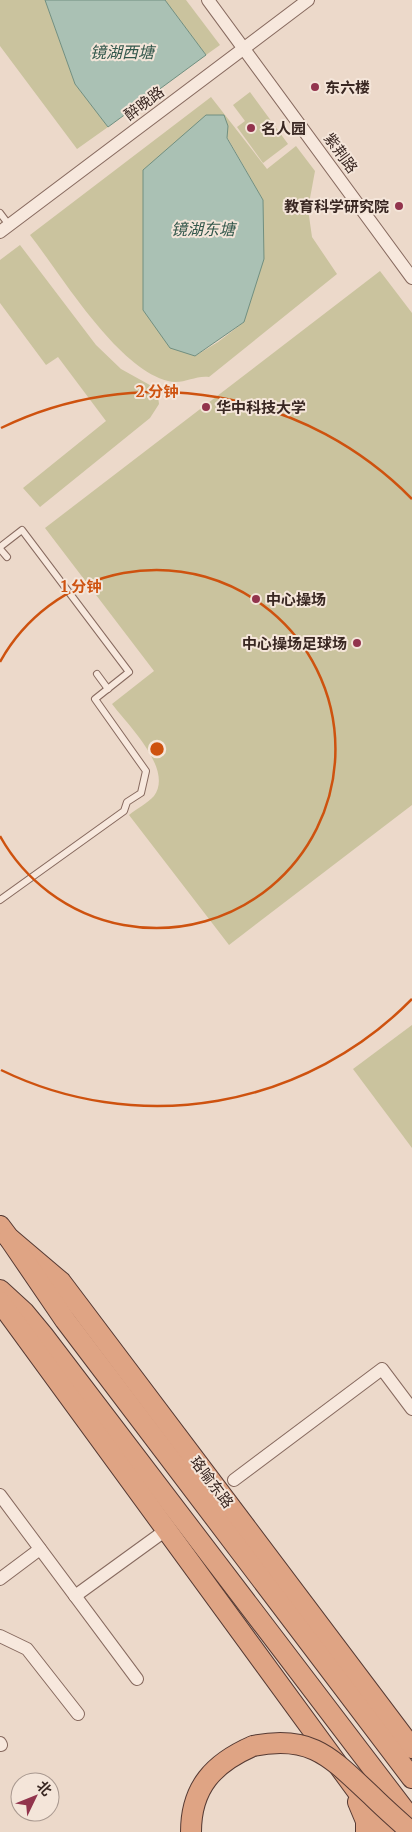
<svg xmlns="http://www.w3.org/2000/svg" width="412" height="1832" viewBox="0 0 412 1832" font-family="Merriweather,'Noto Sans SC',serif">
  <rect width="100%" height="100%" fill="#ecd9ca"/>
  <g fill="#cac39e" fill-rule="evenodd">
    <path d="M0 0H45L75 84 108 127 77 149 0 46Z"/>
    <path d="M165 0H186L220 45 206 55Z"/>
    <path d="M250 92 288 144 263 163 237 127 245 121 233 105Z"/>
    <path d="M211 97 267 169 296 146 315 171 308 209 312 237 337 274 209 377C195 375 183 385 168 381 117 368 62 276 30 235ZM228 126 227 137 263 200 244 322 218 342 195 356Z"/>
    <path d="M20 245 96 345 121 369 157 389 159 404 150 418 40 507 23 488 106 421 58 357 46 365 0 303V260Z"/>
    <path d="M380 271 412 313V805L229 945 129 815C136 809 148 803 154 796 174 769 127 724 112 704L154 671 45 528Z"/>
    <path d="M412 1025V1148L353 1069Z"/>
  </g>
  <g fill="#aac1b4" stroke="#718f80">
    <path d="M45 0H165L206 55 108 127 75 84Z"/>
    <path d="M206 115H224L228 126 227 138 263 200 264 259 244 322 195 356 170 348 143 310V170Z"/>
  </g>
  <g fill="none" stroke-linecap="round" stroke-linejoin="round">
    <defs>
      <g id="service">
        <path d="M0 213 9 225"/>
        <path d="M0 547 22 530 129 672 95 699 146 771 141 793 127 802 124 811 0 900"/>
        <path d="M0 549 7 557"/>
        <path d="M97 674 108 689"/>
      </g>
      <g id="minor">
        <path d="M208 0 412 278"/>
        <path d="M0 232 308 0"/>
        <path d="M234 1480 382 1369 412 1409"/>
        <path d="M0 1495 137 1679"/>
        <path d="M0 1579 40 1549"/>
        <path d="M75 1596 166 1530"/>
        <path d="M0 1636 27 1649 78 1714"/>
        <path d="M0 1743 1 1745"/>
      </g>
      <g id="trunk">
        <path d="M0 1226 9 1238 61 1282 412 1748"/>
        <path d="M9 1238 65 1320 412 1778"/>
        <path d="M0 1290 24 1312 43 1335 412 1820"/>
        <path d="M0 1302 387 1832"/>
        <path d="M358 1802 366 1821V1832"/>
        <path d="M191 1832C191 1787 214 1763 253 1746"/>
      </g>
    </defs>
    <use href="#service" stroke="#876a5f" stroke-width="8"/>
    <use href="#minor" stroke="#876a5f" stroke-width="14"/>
    <use href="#trunk" stroke="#563a33" stroke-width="22"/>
    <use href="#service" stroke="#f7e8dd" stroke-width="6"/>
    <use href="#minor" stroke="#f7e8dd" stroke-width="12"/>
    <use href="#trunk" stroke="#dfa484" stroke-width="20"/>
    <defs>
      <path id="trunk-bridge" d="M253 1746C312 1734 331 1758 371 1795 384 1808 398 1820 411 1832"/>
    </defs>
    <use href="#trunk-bridge" stroke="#563a33" stroke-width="22" stroke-linecap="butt"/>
    <use href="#trunk-bridge" stroke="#dfa484" stroke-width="20"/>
  </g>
  <g fill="none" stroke="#ce520f" stroke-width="2.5">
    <path d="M0 662A179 179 0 1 1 0 836"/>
    <path d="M412 999A357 357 0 0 1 1 1070M1 428A357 357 0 0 1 412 499"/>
  </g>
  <g fill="#92344d" stroke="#f4e5d9" stroke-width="2">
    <circle cx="315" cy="87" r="5"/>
    <circle cx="251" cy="128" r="5"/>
    <circle cx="399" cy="206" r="5"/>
    <circle cx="206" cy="407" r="5"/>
    <circle cx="256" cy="599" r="5"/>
    <circle cx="357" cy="643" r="5"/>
  </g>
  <g text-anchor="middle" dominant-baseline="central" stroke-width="4" stroke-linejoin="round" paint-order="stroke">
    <g font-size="15" font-weight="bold" fill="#392722" stroke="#f4e5d9" text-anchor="start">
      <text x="325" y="87">东六楼</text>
      <text x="261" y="128">名人园</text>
      <text x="389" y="206" text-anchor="end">教育科学研究院</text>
      <text x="216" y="407">华中科技大学</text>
      <text x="266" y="599">中心操场</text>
      <text x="347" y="643" text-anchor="end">中心操场足球场</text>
    </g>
    <g font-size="15" fill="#392722" stroke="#f4e5d9">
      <text transform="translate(144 103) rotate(-37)">醉晚路</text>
      <text transform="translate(341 153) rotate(54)">紫荆路</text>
      <text transform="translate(212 1482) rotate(53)">珞喻东路</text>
    </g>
    <g font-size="16" font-style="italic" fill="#32574b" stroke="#f4e5d9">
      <text x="122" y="52">镜湖西塘</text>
      <text x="203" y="229">镜湖东塘</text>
    </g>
  </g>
  <circle cx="157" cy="749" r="8" fill="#ce520f" stroke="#f4e5d9" stroke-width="2.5"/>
  <g font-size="15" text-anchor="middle" font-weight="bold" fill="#ce520f" stroke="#f4e5d9" stroke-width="4" stroke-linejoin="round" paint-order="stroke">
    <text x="157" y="397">2 分钟</text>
    <text x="81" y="592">1 分钟</text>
  </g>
  <g transform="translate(35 1797) rotate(47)"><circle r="24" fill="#f4e5d9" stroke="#a99990"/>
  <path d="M0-4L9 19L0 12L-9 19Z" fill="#92344d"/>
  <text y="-8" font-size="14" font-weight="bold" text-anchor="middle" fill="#392722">北</text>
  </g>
</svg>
